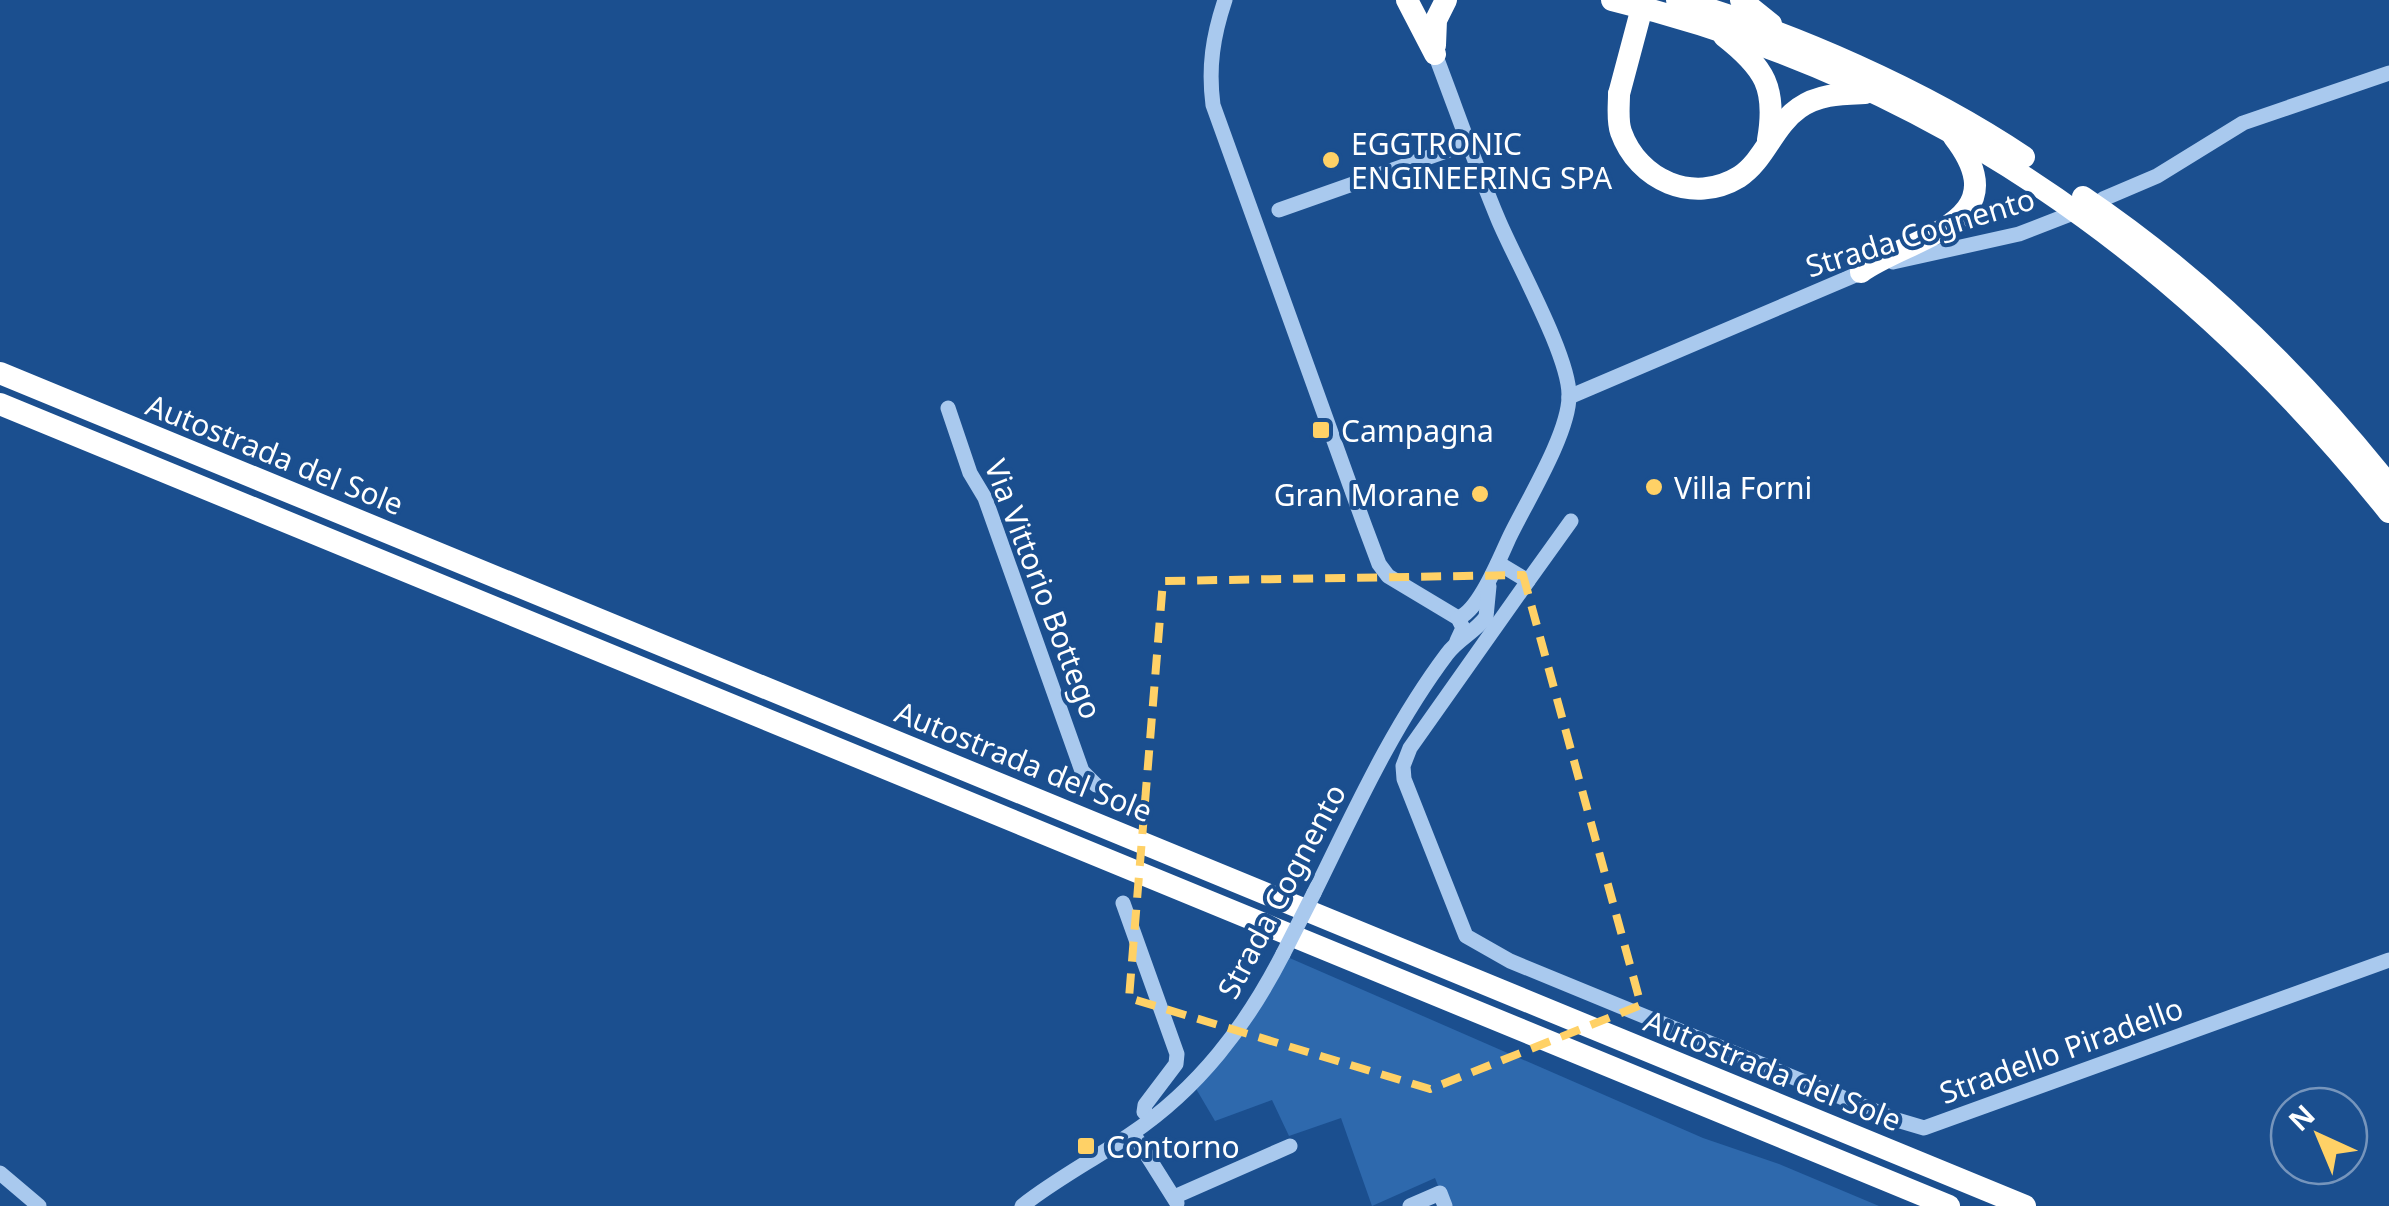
<svg xmlns="http://www.w3.org/2000/svg" width="2389" height="1206" viewBox="0 0 2389 1206" font-family="'Noto Sans',sans-serif">
  <rect width="100%" height="100%" fill="#1b4f8f"/>
  <path fill="#2e69ad" d="M1285 956 1703 1138 1779 1164 1879 1206H1446L1435 1178 1372 1206 1341 1118 1289 1136 1272 1100 1215 1121 1195 1087Z"/>
  <g fill="none" stroke-linecap="round" stroke-linejoin="round">
    <g stroke="#a9c9ee" stroke-width="15">
      <path d="M1225 0C1213 36 1208 67 1213 105L1364 524 1379 564 1388 576 1458 618 1463 628 1457 641"/>
      <path d="M1435 54C1456 109 1475 164 1498 219 1515 260 1570 357 1569 396 1569 433 1527 501 1510 536 1500 557 1479 611 1458 618"/>
      <path d="M2103 199 2157 176 2243 123 2389 73"/>
      <path d="M1279 210 1469 143"/>
      <path d="M1893 262 2019 234 2068 215"/>
      <path d="M1569 397 1867 270"/>
      <path d="M948 408 970 473 985 498 1082 771 1096 785"/>
      <path d="M1498 563 1528 581 1571 521"/>
      <path d="M1528 581 1410 748 1403 766 1404 779 1466 936 1510 961 1897 1120 1924 1128 2389 960"/>
      <path d="M1314 893C1354 812 1392 727 1447 654 1458 639 1475 632 1486 617L1489 586"/>
      <path d="M1123 903 1177 1054 1176 1064 1145 1105 1144 1112 1151 1119"/>
      <path d="M1133 1133 1177 1203"/>
      <path d="M0 1173 39 1206"/>
      <path d="M1174 1197 1290 1146"/>
      <path d="M1022 1206C1056 1179 1095 1159 1131 1134 1199 1088 1246 1026 1283 954"/>
      <path d="M1410 1206 1440 1193 1445 1206"/>
    </g>
    <g stroke="#fff" stroke-width="22">
      <path d="M1407 0 1435 54"/>
      <path d="M1612 0C1932 77 2185 258 2389 512"/>
      <path d="M1677 0C1789 30 1927 92 2024 157"/>
      <path d="M1741 0 1771 24"/>
      <path d="M1724 36C1765 68 1777 88 1768 140"/>
      <path d="M1435 45 1436 20 1446 0"/>
      <path d="M1619 94C1619 106 1617 121 1621 132 1638 180 1693 205 1739 177 1765 160 1773 126 1799 108 1819 94 1841 94 1865 93"/>
      <path d="M2083 197C2200 276 2302 376 2389 485"/>
      <path d="M1861 272C1911 236 2021 224 1954 137"/>
      <path d="M0 373 2025 1206"/>
      <path d="M0 404 1949 1206"/>
    </g>
    <path stroke="#a9c9ee" stroke-width="15" d="M1283 954 1314 893"/>
    <path stroke="#fff" stroke-width="22" d="M1619 94 1644 0"/>
  </g>
  <path fill="none" stroke="#ffd166" stroke-width="8" stroke-dasharray="20 12" stroke-linejoin="round" d="M1523 575 1641 1005 1430 1089 1129 998 1163 581Z"/>
  <g fill="#ffd166" stroke="#1b4f8f" stroke-width="4">
    <circle cx="1331" cy="160" r="10"/>
    <rect x="1311" y="420" width="20" height="20" rx="5"/>
    <circle cx="1654" cy="487" r="10"/>
    <circle cx="1480" cy="494" r="10"/>
    <rect x="1076" y="1136" width="20" height="20" rx="5"/>
  </g>
  <g text-anchor="middle" dominant-baseline="central" stroke-width="8" stroke-linejoin="round" paint-order="stroke">
    <g font-size="30" fill="#fff" stroke="#1b4f8f" text-anchor="start">
      <text x="1351" y="143">EGGTRONIC<tspan x="1351" dy="34">ENGINEERING SPA</tspan></text>
      <text x="1341" y="430">Campagna</text>
      <text x="1674" y="487">Villa Forni</text>
      <text x="1460" y="494" text-anchor="end">Gran Morane</text>
      <text x="1106" y="1146">Contorno</text>
    </g>
    <g font-size="30" fill="#fff" stroke="#1b4f8f">
      <text transform="translate(1920 232) rotate(-17)">Strada Cognento</text>
      <text transform="translate(275 454) rotate(22)">Autostrada del Sole</text>
      <text transform="translate(1044 589) rotate(69)">Via Vittorio Bottego</text>
      <text transform="translate(1024 761) rotate(22)">Autostrada del Sole</text>
      <text transform="translate(1281 891) rotate(-62)">Strada Cognento</text>
      <text transform="translate(2061 1050) rotate(-20)">Stradello Piradello</text>
      <text transform="translate(1773 1070) rotate(22)">Autostrada del Sole</text>
    </g>
  </g>
  <g transform="translate(2319 1136) rotate(316)"><circle r="48" fill="#1b4f8f" stroke="#7695bc" stroke-width="2.5"/>
  <path d="M0-8L18 38L0 25L-18 38Z" fill="#ffd166"/>
  <text y="-15" font-size="28" font-weight="bold" text-anchor="middle" fill="#ffffff">N</text>
  </g>
</svg>
